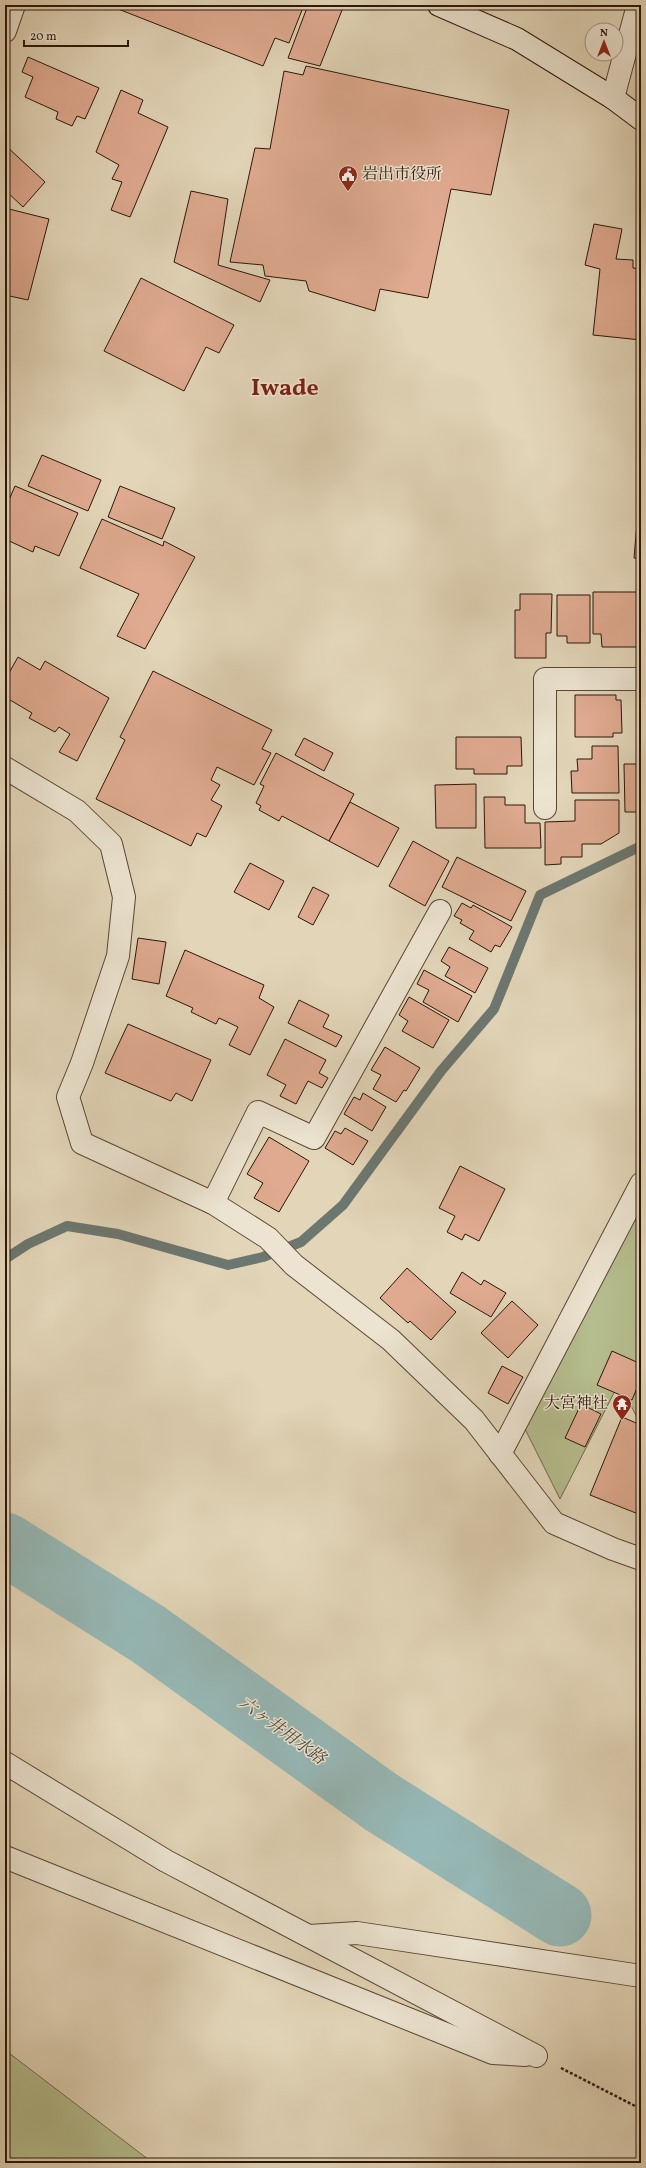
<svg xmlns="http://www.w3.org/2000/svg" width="646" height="2168" viewBox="0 0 646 2168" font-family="Vollkorn,'Noto Serif JP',serif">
  <rect width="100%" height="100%" fill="#e2d5b8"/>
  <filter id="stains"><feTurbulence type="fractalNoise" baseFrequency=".005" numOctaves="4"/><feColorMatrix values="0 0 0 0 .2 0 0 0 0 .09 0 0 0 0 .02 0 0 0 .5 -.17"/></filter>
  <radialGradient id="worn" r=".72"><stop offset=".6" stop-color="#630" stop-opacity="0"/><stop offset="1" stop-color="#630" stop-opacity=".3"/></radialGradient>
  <g fill="#b5bd8e" stroke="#716a4b">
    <path d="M641 1173V1425L619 1383 560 1499 515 1409Z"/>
    <path d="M5 2050 153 2163H5Z"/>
  </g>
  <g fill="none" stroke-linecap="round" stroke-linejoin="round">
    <path stroke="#6c7770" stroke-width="10" d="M5 1259 28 1244 67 1226 118 1234 228 1265 263 1257 301 1242 343 1205 441 1071 494 1009 540 895 641 846"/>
    <path stroke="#96b8b6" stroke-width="63" d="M5 1544 148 1634 381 1802 560 1915"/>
  </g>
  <g fill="#dfaa90" stroke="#2d1608">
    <path d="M108 5H290L302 10 289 43 275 38 263 66Z"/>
    <path d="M308 5H344L320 66 288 58Z"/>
    <path d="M28 57 99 88 85 119 77 116 72 126 56 119 58 112 25 97 33 77 22 72Z"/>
    <path d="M306 66 509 110 491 195 451 189 428 298 380 289 375 311 309 291 306 281 265 276 263 265 230 262 255 148 270 149 284 71 303 75Z"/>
    <path d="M121 90 143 100 138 113 168 127 130 217 111 210 122 182 112 179 119 165 96 152Z"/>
    <path d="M5 145 45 182 23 207 5 190Z"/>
    <path d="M191 191 228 199 218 265 270 280 260 302 174 262Z"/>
    <path d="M5 208 49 219 28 300 5 295Z"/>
    <path d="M594 224 622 229 616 259 633 260V268L641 269V340L593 335 600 269 585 265Z"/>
    <path d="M141 278 234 325 219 353 206 347 184 391 104 351Z"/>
    <path d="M42 455 101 480 88 511 28 486Z"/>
    <path d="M15 486 78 513 59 556 35 546 33 552 5 539V509Z"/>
    <path d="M120 486 175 508 162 539 108 517Z"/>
    <path d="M102 519 163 546 164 541 195 557 145 649 117 636 139 594 80 568Z"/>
    <path d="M637 523 641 524V559L634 558Z"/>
    <path d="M593 592H638L639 647H602L601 634H593Z"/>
    <path d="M520 594H552L551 633H546V658H515V610H520Z"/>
    <path d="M557 595H590V643H567V636H557Z"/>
    <path d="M18 657 40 670 45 661 109 698 77 761 59 752 70 734 59 727 55 732 29 718 32 713 5 697V680Z"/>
    <path d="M153 671 272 730 262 749 271 753 254 785 217 767 211 780 220 785 211 800 222 806 206 837 197 833 191 846 96 799 125 740 120 737Z"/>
    <path d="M575 695H616V700H621L622 733H613V737H575Z"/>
    <path d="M639 697H641V753H638Z"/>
    <path d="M456 737H521L522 766H507V774H474V769H456Z"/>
    <path d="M304 738 333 753 324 771 295 755Z"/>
    <path d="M592 746H618L619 793H572L571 771H578L577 759H592Z"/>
    <path d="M276 753 354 794 329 841 282 816 279 821 259 810 261 806 256 803 264 786 260 784Z"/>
    <path d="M624 764H641V812H625Z"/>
    <path d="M476 784V828H436L435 785Z"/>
    <path d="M484 797H505V805H525V823H540L541 848H485Z"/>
    <path d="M575 800H619V833L601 844H582V857H561V864L545 865V822L575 821Z"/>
    <path d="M350 802 399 828 378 867 329 841Z"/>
    <path d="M413 841 449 861 425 906 389 886Z"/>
    <path d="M457 857 526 891 511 921 442 887Z"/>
    <path d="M250 863 284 881 269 910 234 892Z"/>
    <path d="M313 887 329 895 313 925 298 917Z"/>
    <path d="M462 903 471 908 473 905 512 927 500 947 495 945 491 952 469 939 474 931 460 923 462 920 454 916Z"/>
    <path d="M138 938 166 942 159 984 132 979Z"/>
    <path d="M449 947 488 968 475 993 445 976 450 967 441 961Z"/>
    <path d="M185 950 264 985 259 998 274 1007 250 1055 229 1045 238 1027 219 1018 216 1024 191 1012 193 1008 166 996Z"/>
    <path d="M424 970 472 996 458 1022 423 1002 429 990 417 984Z"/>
    <path d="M409 997 449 1020 433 1048 402 1031 408 1021 399 1015Z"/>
    <path d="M299 1000 329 1015 323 1027 342 1036 336 1047 288 1023Z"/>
    <path d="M128 1024 211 1060 192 1101 176 1093 171 1101 105 1073Z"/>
    <path d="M285 1039 326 1060 319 1073 328 1078 322 1088 308 1081 296 1104 280 1096 286 1085 267 1075Z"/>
    <path d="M385 1047 420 1068 406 1091 404 1090 396 1102 373 1089 381 1075 371 1070Z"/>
    <path d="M363 1093 386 1107 372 1131 344 1114 354 1097 360 1100Z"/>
    <path d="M345 1128 368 1141 353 1165 325 1148 335 1131 341 1134Z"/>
    <path d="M269 1137 309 1161 279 1212 254 1198 263 1183 247 1174Z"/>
    <path d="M460 1166 505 1189 479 1241 465 1234 462 1240 447 1232 455 1216 439 1208Z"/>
    <path d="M407 1268 456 1312 431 1340 410 1321 408 1323 380 1298Z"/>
    <path d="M462 1272 481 1285 484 1280 506 1293 491 1317 450 1293Z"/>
    <path d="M512 1301 538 1325 508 1358 481 1333Z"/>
    <path d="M612 1351 641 1364V1378L632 1400 597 1385Z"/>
    <path d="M502 1366 523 1377 508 1404 488 1393Z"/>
    <path d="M581 1404 601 1414 585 1447 565 1438Z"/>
    <path d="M622 1417 641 1425V1515L590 1495Z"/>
  </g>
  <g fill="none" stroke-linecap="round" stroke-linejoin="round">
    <defs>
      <g id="minor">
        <path d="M5 31 14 5"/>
        <path d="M613 98 638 5"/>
        <path d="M5 768 77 811 111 844 124 897 118 956 82 1063 68 1097 82 1143 213 1203 268 1238 294 1265 391 1340 474 1420 554 1523 613 1549 641 1559"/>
        <path d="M545 808V679H641"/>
        <path d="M213 1203 258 1112 314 1138 440 911"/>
        <path d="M500 1454 641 1184"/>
        <path d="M5 1763 166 1861 536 2056"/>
        <path d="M5 1857 493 2053 526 2055"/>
        <path d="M309 1936 357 1933 641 1976"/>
      </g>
      <path id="secondary" d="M439 5 517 39 613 98 641 119"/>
    </defs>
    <use href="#minor" stroke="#5a4634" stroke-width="24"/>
    <use href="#secondary" stroke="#2d1608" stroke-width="24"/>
    <path stroke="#2d1608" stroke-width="2.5" stroke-dasharray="3 2" stroke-linecap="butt" d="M561 2068 641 2109"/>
    <use href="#minor" stroke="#ece4d1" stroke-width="22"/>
    <use href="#secondary" stroke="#ece4d1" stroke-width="22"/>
  </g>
  <defs>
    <symbol id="civic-pin" viewBox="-11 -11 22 30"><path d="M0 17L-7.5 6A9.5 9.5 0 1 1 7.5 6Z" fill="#8f2418" stroke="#ece4d1"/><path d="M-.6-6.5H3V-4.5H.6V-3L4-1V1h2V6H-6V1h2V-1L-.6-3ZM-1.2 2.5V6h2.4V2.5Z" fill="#fff"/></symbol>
    <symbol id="temple-pin" viewBox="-11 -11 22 30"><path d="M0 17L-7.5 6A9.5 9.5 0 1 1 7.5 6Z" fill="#8f2418" stroke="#ece4d1"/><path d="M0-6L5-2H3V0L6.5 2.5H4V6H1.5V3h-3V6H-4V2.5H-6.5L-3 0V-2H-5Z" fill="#fff"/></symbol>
  </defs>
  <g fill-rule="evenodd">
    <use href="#civic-pin" x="337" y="164" width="22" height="30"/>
    <use href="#temple-pin" x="611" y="1393" width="22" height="30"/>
  </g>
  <g text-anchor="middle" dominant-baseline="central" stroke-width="3" stroke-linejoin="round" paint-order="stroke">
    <g font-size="16" fill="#2d1608" stroke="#ece4d1" text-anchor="start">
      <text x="362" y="175">岩出市役所</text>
      <text x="608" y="1404" text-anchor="end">大宮神社</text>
    </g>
    <g font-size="17" font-style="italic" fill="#4c473c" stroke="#ece4d1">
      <text transform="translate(282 1731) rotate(36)">六ヶ井用水路</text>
    </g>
    <g font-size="24" font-weight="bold" fill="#7a1f14" stroke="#ece4d1">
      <text x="285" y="389">Iwade</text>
    </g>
  </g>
  <rect width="646" height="2168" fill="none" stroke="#e2d5b8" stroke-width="20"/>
  <rect x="6" y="6" width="634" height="2156" fill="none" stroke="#2d1608" stroke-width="2"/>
  <rect x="10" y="10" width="626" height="2148" fill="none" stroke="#2d1608"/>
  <g transform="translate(604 42)"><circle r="19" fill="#ece4d1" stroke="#a09281"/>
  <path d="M0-3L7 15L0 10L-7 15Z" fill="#8f2418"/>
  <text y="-6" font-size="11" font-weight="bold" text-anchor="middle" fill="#2d1608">N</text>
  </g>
  <path d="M24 40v6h104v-6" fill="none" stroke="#2d1608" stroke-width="2"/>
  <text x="30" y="40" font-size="12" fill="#2d1608" stroke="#ece4d1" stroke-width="3" paint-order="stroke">20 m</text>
  <rect width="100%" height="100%" filter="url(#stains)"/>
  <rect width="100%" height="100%" fill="url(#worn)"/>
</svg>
